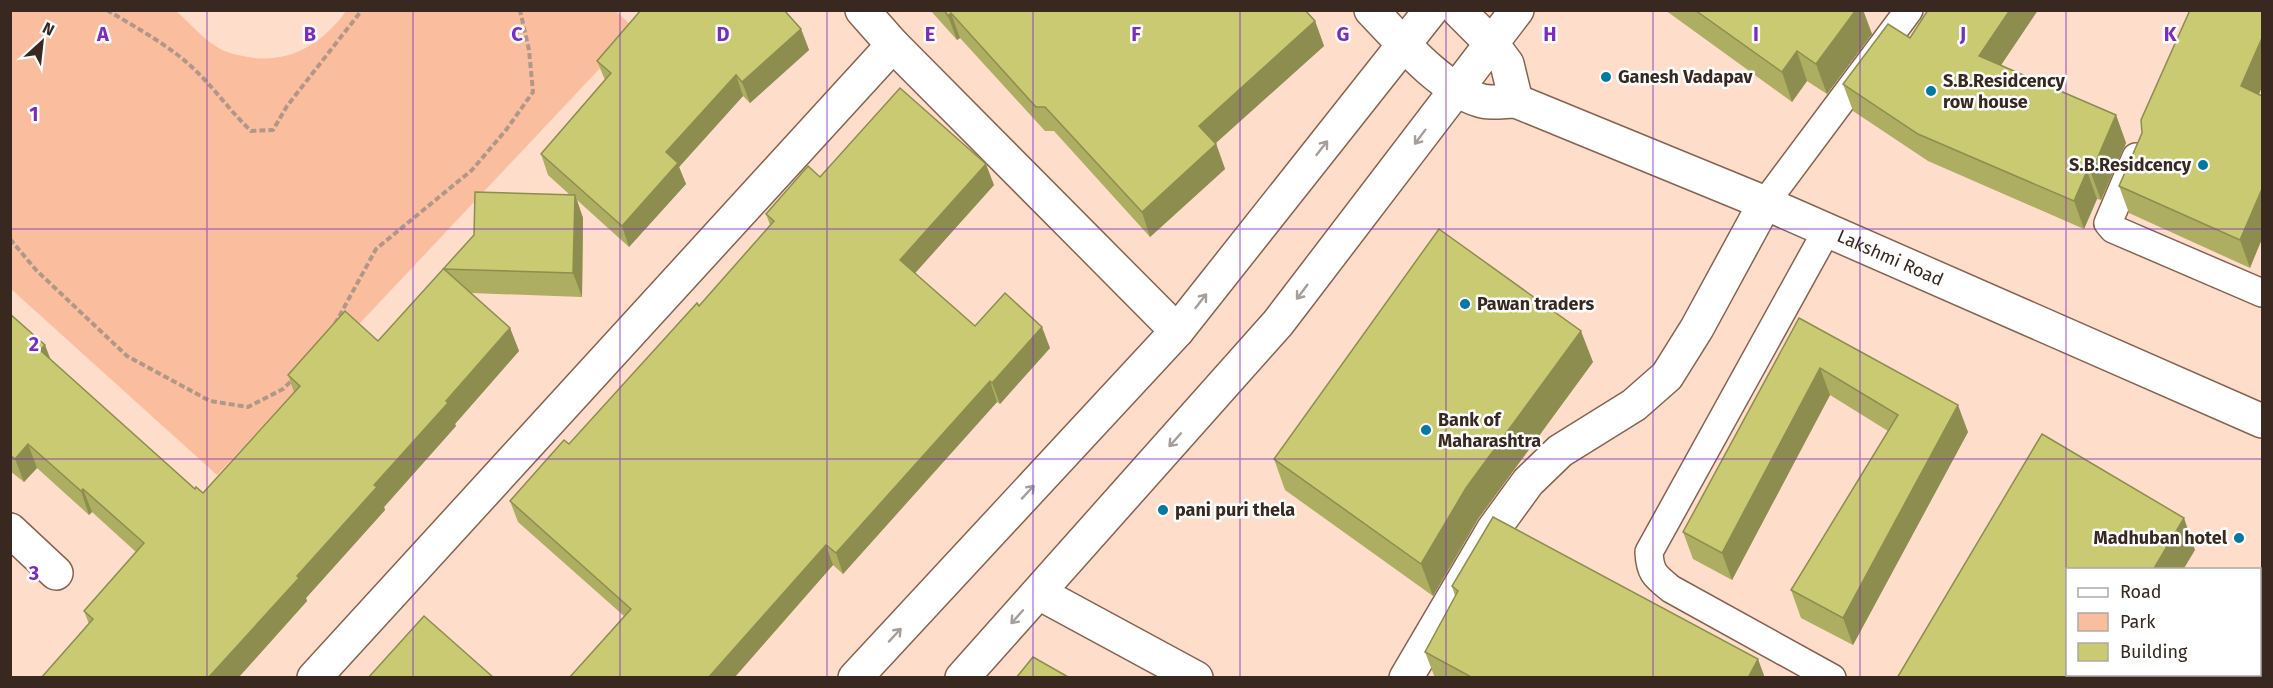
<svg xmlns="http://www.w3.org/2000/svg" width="2273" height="688" viewBox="0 0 2273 688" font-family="'Fira Sans',sans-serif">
  <rect width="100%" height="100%" fill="#feddcb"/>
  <path fill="#fabe9e" d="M11 11H176C189 22 202 38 217 47 225 52 235 55 243 56 286 66 322 45 346 11H616L636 30 217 475 11 289Z"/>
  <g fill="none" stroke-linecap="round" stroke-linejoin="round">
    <defs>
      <g id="lane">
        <path d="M2136 157 2108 223 2113 229 2262 293"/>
        <path d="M1765 203 1909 10"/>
        <path d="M1827 230 1649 552C1650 573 1655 576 1671 589L1832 678"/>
      </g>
      <g id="street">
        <path d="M862 10 893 45 1177 331"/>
        <path d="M10 530 56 573"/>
        <path d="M1039 593 1196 678"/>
        <path d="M314 678 893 45"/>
        <path d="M1406 678 1493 530 1528 482 1560 451 1634 405 1667 376 1697 328 1765 203"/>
      </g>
      <g id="secondary">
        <path id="s1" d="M1371 10C1400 40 1440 88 1479 100 1490 104 1505 101 1516 101L1765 203 2262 421"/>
        <path d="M1458 10 1492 44 1507 64 1516 101"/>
        <path d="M855 678 1177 331 1431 10"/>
        <path d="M962 678 1278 323 1517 10"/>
      </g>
    </defs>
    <use href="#lane" stroke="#87624f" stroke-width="30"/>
    <use href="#street" stroke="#87624f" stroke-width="36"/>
    <use href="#secondary" stroke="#87624f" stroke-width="36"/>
    <g stroke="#b19789" stroke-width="4" stroke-dasharray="6 3" stroke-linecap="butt">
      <path d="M107 10C135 27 172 47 195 70 215 89 230 111 251 131L273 130 287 106 362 10"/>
      <path d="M10 239 36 270 127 356 210 401 248 407 283 389 292 380"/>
      <path d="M335 324 376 249 472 170 506 130 533 92 529 50 520 10"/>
    </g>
    <use href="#lane" stroke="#fff" stroke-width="27"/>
    <use href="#street" stroke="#fff" stroke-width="33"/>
    <use href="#secondary" stroke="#fff" stroke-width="33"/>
  </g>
  <g fill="#adae61">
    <path d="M638 10H784L801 29 809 50 750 103 743 96 679 167 686 184 629 247 577 200 583 218 582 297 471 293 510 328 519 351 455 424 456 426 384 507 385 510 306 598 307 601 238 678H41L89 624 84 611 136 552 92 512 89 515 37 468 24 482 10 471V314L50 359 195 489 203 493 294 392 288 375 378 341 474 235 570 195 548 175 541 154 605 80 597 61 640 13Z"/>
    <path d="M930 10H1305L1315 21 1324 46 1216 143 1225 169 1150 237 1054 131H1045L960 38 957 40Z"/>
    <path d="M1665 10H1863L1872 34 1827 94 1807 81 1792 102Z"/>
    <path d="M1928 10H2038L2001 65 2116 115 2126 143 2101 200 2097 199 2084 229 1928 161 1853 111 1843 84 1910 38Z"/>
    <path d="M2259 95 2250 268 2129 213 2119 186 2142 133Z"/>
    <path d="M820 177 994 185 915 273 975 326 1050 348 1000 404 997 402 843 574 833 565 734 678H569L624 616 518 522 510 501 569 444 699 306 770 225 766 214Z"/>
    <path d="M1799 318 1968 432 1853 645 1801 618 1791 590 1888 431 1830 395 1732 580 1693 559 1683 532Z"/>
    <path d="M1593 362 1478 519 1433 596 1285 490 1274 459Z"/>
    <path d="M1452 586 1765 678H1435L1425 652 1455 596Z"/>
  </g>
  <g fill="#8d8d4f">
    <path d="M1847 10H1863L1872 34 1827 94 1816 64Z"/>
    <path d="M2010 10H2038L1989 83 1979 56Z"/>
    <path d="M951 13 960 38 957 40 948 16Z"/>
    <path d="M1315 21 1324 46 1208 150 1199 126Z"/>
    <path d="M801 29 809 50 750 103 742 82Z"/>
    <path d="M2262 38V87L2251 114 2241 86Z"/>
    <path d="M1797 51 1807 81 1792 102 1782 72Z"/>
    <path d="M736 75 743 96 679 167 686 184 629 247 622 226 666 152Z"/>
    <path d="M2116 115 2126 143 2101 200 2091 173Z"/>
    <path d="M1216 144 1225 169 1150 237 1142 212Z"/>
    <path d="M986 164 994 185 908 281 900 260Z"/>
    <path d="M2087 171 2097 199 2084 229 2074 201Z"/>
    <path d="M2262 189V239L2250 268 2240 240Z"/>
    <path d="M575 195 583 218 582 297 573 273Z"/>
    <path d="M1042 327 1050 348 1000 404 992 383Z"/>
    <path d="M510 328 519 351 455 424 456 426 384 507 385 510 306 598 307 601 238 678H208Z"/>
    <path d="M1581 331 1593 362 1478 519 1433 596 1421 564 1466 488Z"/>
    <path d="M45 345 54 368 40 350Z"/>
    <path d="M1820 368 1830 395 1732 580 1722 553Z"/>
    <path d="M990 381 997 402 843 574 836 553Z"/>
    <path d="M1958 405 1968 432 1853 645 1843 618Z"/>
    <path d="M28 444 37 468 24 482 15 459Z"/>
    <path d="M83 489 92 512 89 515 81 491Z"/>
    <path d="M2184 518 2195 550 2183 570H2153Z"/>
    <path d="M826 545 833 565 734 678H708Z"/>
    <path d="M1758 659 1765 678H1748Z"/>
    <path d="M2091 675H2121L2120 678H2090Z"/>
  </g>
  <g fill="#c9ca71" stroke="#8d8d4f" stroke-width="1.5">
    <path d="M641 10H784L801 29 742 82 736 75 666 152 678 163 622 226 541 154 611 73 597 61Z"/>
    <path d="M944 10H1305L1315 21 1199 126 1216 144 1142 212 1045 107H1036L951 13 948 16Z"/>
    <path d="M1695 10H1856L1816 64 1797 51 1782 72Z"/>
    <path d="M1928 10H2010L1979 56 2116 115 2091 173 2087 171 2074 201 1918 134 1843 84 1888 24 1910 38Z"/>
    <path d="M2190 10H2262V38L2241 86 2262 96V189L2240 240 2119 186 2142 133 2141 120Z"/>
    <path d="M900 88 986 164 900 260 975 326 1005 293 1042 327 992 383 990 381 836 553 826 545 708 678H569L631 609 510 501 564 440 569 444 697 303 699 306 774 221 766 214 808 166 820 177Z"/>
    <path d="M475 192 575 195 573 273 444 269 510 328 446 401 448 403 374 485 377 487 297 576 299 578 208 678H41L93 619 84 611 144 543 83 489 81 491 28 444 15 459 10 455V314L45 345 40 350 195 489 196 487 203 493 300 386 288 375 345 311 378 341 474 235Z"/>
    <path d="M1439 229 1581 331 1466 488 1421 564 1274 459Z"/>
    <path d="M1799 318 1958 405 1843 618 1791 590 1898 415 1820 368 1722 553 1683 532Z"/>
    <path d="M2042 434 2184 518 2153 570H2067V675H2091L2090 678H1897Z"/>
    <path d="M1493 517 1758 659 1748 678H1473L1425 652 1458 591 1452 586Z"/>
    <path d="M424 616 494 678H368Z"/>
    <path d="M1033 657 1070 678H1016Z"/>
  </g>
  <defs><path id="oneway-shaft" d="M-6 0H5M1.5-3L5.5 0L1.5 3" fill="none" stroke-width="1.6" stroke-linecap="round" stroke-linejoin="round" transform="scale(1.5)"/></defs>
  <g stroke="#a59e9a">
    <use href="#oneway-shaft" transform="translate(1420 137) rotate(127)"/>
    <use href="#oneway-shaft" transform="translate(1322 148) rotate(-52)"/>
    <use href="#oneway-shaft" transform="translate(1302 292) rotate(127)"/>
    <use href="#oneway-shaft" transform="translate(1201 301) rotate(-52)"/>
    <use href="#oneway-shaft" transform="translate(1175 440) rotate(132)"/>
    <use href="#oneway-shaft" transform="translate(1028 492) rotate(-47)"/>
    <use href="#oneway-shaft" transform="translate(1017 617) rotate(132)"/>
    <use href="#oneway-shaft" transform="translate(895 635) rotate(-47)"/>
  </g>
  <path fill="none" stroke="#7b2cbf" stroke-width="1.5" stroke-opacity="0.55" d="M207 10V678M413 10V678M620 10V678M827 10V678M1033 10V678M1240 10V678M1446 10V678M1653 10V678M1860 10V678M2066 10V678M10 229H2262M10 459H2262"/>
  <g fill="#007aa2" stroke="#fff" stroke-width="2">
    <circle cx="1606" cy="77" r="6"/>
    <circle cx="1931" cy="91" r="6"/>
    <circle cx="2203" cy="165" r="6"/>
    <circle cx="1465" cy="304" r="6"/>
    <circle cx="1426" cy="430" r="6"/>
    <circle cx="1163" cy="510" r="6"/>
    <circle cx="2239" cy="538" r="6"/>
  </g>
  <g text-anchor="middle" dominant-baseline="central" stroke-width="5" stroke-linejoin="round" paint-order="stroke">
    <g font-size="18" font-weight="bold" fill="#38281f" stroke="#fff" text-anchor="start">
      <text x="1618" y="77">Ganesh Vadapav</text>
      <text x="1943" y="81">S.B.Residcency<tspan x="1943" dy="21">row house</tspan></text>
      <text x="2191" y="165" text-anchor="end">S.B.Residcency</text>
      <text x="1477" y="304">Pawan traders</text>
      <text x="1438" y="420">Bank of<tspan x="1438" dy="21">Maharashtra</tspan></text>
      <text x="1175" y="510">pani puri thela</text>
      <text x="2227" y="538" text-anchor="end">Madhuban hotel</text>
    </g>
    <g font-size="18" fill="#38281f" stroke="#fff">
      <text stroke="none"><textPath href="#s1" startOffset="585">Lakshmi Road</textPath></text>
    </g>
  </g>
  <g font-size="20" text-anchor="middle" font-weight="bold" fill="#7b2cbf" stroke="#fff" stroke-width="5" stroke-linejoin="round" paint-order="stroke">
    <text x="103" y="41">A</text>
    <text x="310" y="41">B</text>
    <text x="517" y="41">C</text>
    <text x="723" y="41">D</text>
    <text x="930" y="41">E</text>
    <text x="1136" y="41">F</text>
    <text x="1343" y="41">G</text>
    <text x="1550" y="41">H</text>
    <text x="1756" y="41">I</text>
    <text x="1963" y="41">J</text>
    <text x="2170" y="41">K</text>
    <text x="34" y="121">1</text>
    <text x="34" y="351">2</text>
    <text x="34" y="580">3</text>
  </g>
  <rect width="2273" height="688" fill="none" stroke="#38281f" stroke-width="24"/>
  <rect x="2066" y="568" width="195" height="108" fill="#ffffff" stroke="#afa9a5" stroke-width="1.5"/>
  <rect x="2078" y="588" width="30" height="9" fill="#ffffff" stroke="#afa9a5" stroke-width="1.5"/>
  <text x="2120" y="598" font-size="18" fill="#38281f">Road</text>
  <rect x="2078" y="613" width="30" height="18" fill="#fabe9e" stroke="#afa9a5" stroke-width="1.5"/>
  <text x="2120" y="628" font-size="18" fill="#38281f">Park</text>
  <rect x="2078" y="643" width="30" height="18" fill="#c9ca71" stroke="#afa9a5" stroke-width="1.5"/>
  <text x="2120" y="658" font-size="18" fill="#38281f">Building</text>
  <g transform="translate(42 42) rotate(27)" stroke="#ffffff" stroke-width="4.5" paint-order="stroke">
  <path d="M0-4.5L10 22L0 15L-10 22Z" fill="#38281f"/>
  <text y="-9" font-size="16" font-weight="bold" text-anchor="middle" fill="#38281f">N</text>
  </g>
</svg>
